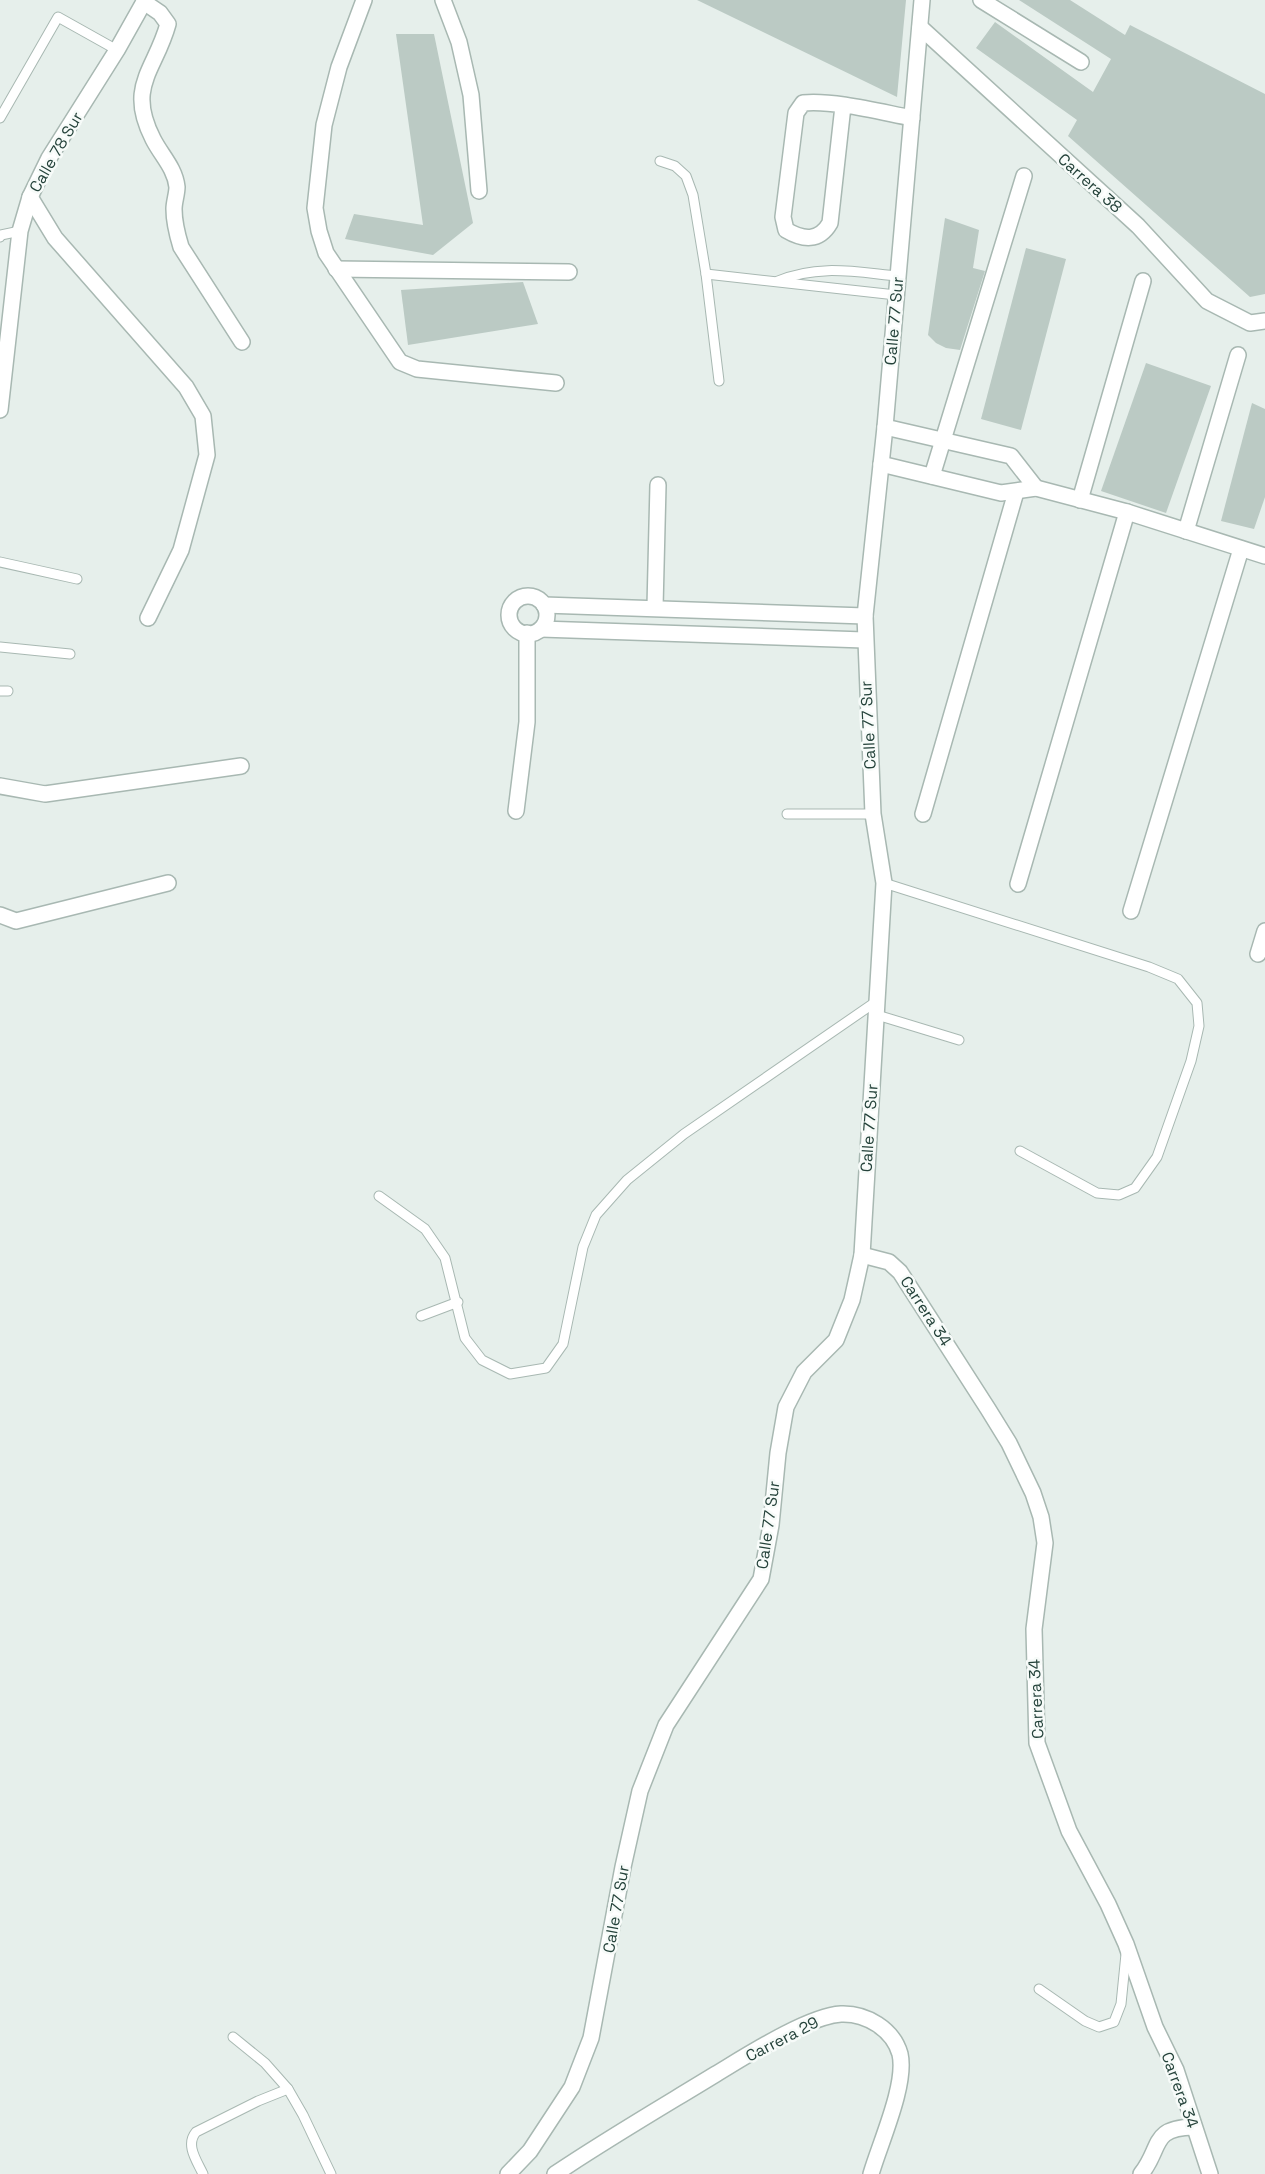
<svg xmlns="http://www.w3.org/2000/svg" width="1265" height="2174" viewBox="0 0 1265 2174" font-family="'Space Grotesk',sans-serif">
  <rect width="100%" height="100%" fill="#e6efeb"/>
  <g fill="#bbcac4">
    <path d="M697 0H906L897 97Z"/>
    <path d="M1019 0H1070L1125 35 1130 25 1265 94V294L1250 297 1068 136 1077 120 976 48 995 22 1093 92 1111 59Z"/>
    <path d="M396 34H434L473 223 433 255 345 239 354 214 423 225Z"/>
    <path d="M945 218 979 230 973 268 985 271 960 350 946 348 936 343 928 335Z"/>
    <path d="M1026 248 1066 259 1021 430 981 419Z"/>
    <path d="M523 282 538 324 408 345 401 290Z"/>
    <path d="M1146 363 1211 386 1166 513 1101 491Z"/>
    <path d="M1252 403 1265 409V497L1254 529 1221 521Z"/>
  </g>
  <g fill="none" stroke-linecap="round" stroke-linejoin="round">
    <defs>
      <g id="lane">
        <path d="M0 118 58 17 117 50"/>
        <path d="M660 161 675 166 686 176 693 195 706 274 719 381"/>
        <path d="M0 237 1 235 20 231"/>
        <path d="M706 274 896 295"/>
        <path d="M778 281C819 264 855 272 898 276"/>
        <path d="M0 562 77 579"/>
        <path d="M0 647 70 654"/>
        <path d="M0 691H8"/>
        <path d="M787 814H873"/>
        <path d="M884 883 1149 967 1178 979 1197 1003 1199 1026 1191 1061 1157 1157 1135 1188 1119 1195 1097 1193 1020 1151"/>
        <path d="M877 1015 959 1040"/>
        <path d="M379 1196 425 1229 445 1258 465 1338 482 1360 510 1374 546 1368 563 1344 583 1247 596 1215 627 1180 684 1134 877 1001"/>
        <path d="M421 1316 458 1302"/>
        <path d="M1039 1989 1085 2021 1099 2027 1114 2022 1121 2004 1126 1954"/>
        <path d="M233 2037 265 2063 288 2089"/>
        <path d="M203 2174C197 2161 185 2145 196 2132L258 2101 288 2089 303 2115 331 2174"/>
      </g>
      <g id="street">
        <path d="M364 0 339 67 324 125 315 208 319 231 326 253 400 362 417 369 556 383"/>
        <path d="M443 0 459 42 471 95 479 191"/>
        <path d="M981 0 1081 62"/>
        <path d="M144 2 160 13 168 24C155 71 126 86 153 139 161 155 175 168 177 187 177 194 174 202 174 209 174 222 177 234 181 247L242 342"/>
        <path d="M920 27 1138 226 1207 301 1250 323 1265 321"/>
        <path d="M843 106 830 223C819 242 803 240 786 230L783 217 796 113 803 103C834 100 880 112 912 118"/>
        <path d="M30 197 55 238 186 387 203 416 207 455 181 550 148 618"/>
        <path d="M336 269 569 272"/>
        <path d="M0 410 20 231 30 197 49 158 117 50 145 0"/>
        <path d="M885 427 1011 456 1036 488"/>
        <path d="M881 464 1001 493 1036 488 1127 512 1265 556"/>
        <path d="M932 476 1024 176"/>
        <path d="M1080 500 1143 281"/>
        <path d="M1186 531 1238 355"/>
        <circle cx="528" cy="615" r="19"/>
        <path d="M544 605 865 616"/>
        <path d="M655 607 658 485"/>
        <path d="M541 629 864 640"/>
        <path d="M0 786 45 794 241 766"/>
        <path d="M516 811 527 722V633"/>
        <path d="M923 814 1016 492"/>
        <path d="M1018 884 1127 512"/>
        <path d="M1131 911 1241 549"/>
        <path d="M0 915 16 921 168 883"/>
        <path d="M1258 954 1265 931"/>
        <path d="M862 1255 889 1262 900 1272 988 1409 1009 1443 1033 1493 1041 1517 1045 1543 1034 1629 1037 1743 1069 1831 1108 1904 1126 1944 1155 2027 1176 2070 1210 2174"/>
        <path d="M508 2174 530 2151 572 2087 591 2038 623 1867 640 1791 666 1725 761 1579 771 1525 778 1453 786 1407 804 1372 836 1340 852 1300 862 1255 884 883 873 814 865 616 885 427 922 0"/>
        <path d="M555 2174C607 2139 662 2107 716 2074 746 2056 808 2016 841 2014 866 2013 893 2029 900 2054 907 2084 880 2143 871 2174"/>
        <path d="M1141 2174C1162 2148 1150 2128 1193 2127"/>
      </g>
    </defs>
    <use href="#lane" stroke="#a8b8b2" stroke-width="11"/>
    <use href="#street" stroke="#a8b8b2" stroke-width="18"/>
    <use href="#lane" stroke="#fff" stroke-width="9"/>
    <use href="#street" stroke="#fff" stroke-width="15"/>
  </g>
  <g text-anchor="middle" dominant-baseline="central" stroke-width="5" stroke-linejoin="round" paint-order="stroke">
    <g font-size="16" fill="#24423a" stroke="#f7fbf9">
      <text transform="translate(56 152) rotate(-60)">Calle 78 Sur</text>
      <text transform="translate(1090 183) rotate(42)">Carrera 38</text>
      <text transform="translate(894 321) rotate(-85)">Calle 77 Sur</text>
      <text transform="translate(868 725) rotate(-93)">Calle 77 Sur</text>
      <text transform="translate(869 1128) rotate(-86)">Calle 77 Sur</text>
      <text transform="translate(926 1311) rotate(57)">Carrera 34</text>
      <text transform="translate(768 1525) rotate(-82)">Calle 77 Sur</text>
      <text transform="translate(1036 1699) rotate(-93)">Carrera 34</text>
      <text transform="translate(616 1909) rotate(-80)">Calle 77 Sur</text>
      <text transform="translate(782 2039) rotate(-27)">Carrera 29</text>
      <text transform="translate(1180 2090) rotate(70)">Carrera 34</text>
    </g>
  </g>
</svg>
